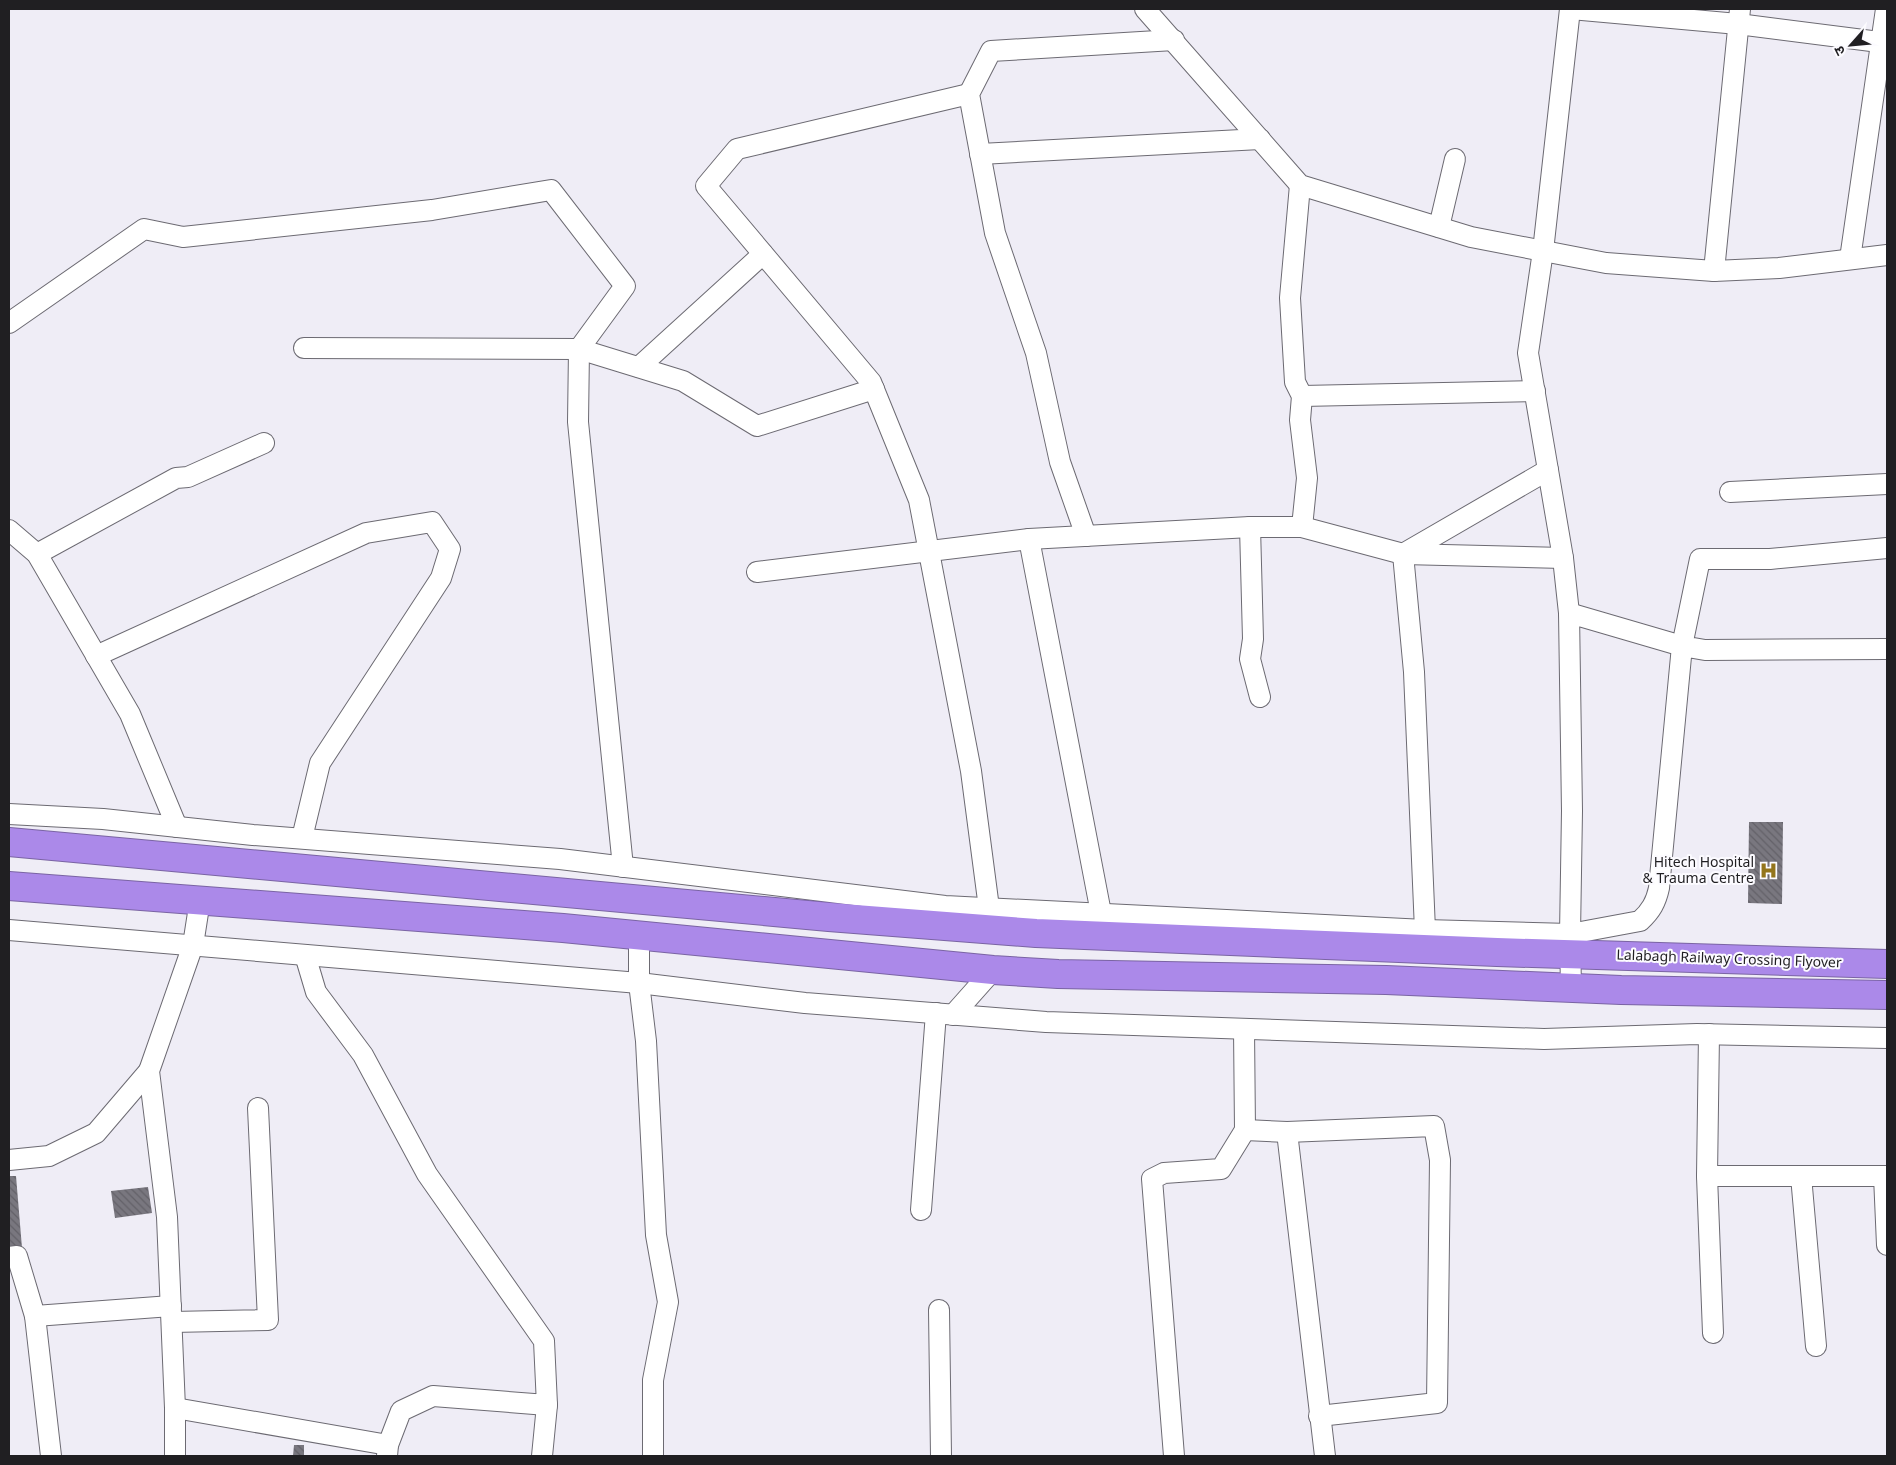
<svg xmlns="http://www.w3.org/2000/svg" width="1896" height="1465" viewBox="0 0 1896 1465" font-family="Georgia,'Noto Sans Devanagari',serif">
  <defs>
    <pattern id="building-back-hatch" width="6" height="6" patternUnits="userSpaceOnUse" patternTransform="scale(1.25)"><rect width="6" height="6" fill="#79777f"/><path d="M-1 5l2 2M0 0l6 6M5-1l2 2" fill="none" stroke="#636168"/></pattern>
  </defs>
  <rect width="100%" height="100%" fill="#efedf6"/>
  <g fill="url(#building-back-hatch)">
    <path d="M1749 822H1783L1782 904 1748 903Z"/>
    <path d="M9 1176H16L22 1248 9 1249Z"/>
    <path d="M148 1187 152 1213 115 1218 111 1191Z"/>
    <path d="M294 1445H304V1456H293Z"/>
  </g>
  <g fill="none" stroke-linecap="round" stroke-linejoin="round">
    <defs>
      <g id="minor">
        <path d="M1145 9 1300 185 1471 237 1606 263 1714 271 1779 268 1887 255"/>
        <path d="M1571 9 1738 24 1887 43"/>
        <path d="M969 94 737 149 706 186 871 382 919 500 971 771 989 908"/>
        <path d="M980 154 1260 139"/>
        <path d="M1300 185 1290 298 1295 382 1302 396 1300 420 1307 478 1302 527"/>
        <path d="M1439 227 1455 159"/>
        <path d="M1850 259 1886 9"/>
        <path d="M1714 271 1740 9"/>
        <path d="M9 323 144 229 183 237 432 210 551 190 625 286 579 349 578 422 623 867"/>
        <path d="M304 348 579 349 683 381 757 426 874 389"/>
        <path d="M639 367 763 254"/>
        <path d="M1302 396 1535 391"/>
        <path d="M1730 492 1887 484"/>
        <path d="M1250 527 1253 639 1250 659 1260 697"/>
        <path d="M9 530 37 554 130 714 177 827"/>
        <path d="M1086 536 1060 462 1036 353 995 233 969 94 991 51 1174 40"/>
        <path d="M1029 539 1101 913"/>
        <path d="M1887 548 1770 559H1700L1682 646 1659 888C1656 902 1651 911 1640 921L1570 934 1572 811 1569 613 1682 646 1705 650 1887 649"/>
        <path d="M37 554 176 478 188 477 264 443"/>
        <path d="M757 572 1029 539 1250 527H1302L1403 554 1563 558"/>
        <path d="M1569 613 1563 558 1528 353 1543 251 1570 9"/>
        <path d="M96 656 366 533 432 522 450 549 441 578 320 763 302 838"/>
        <path d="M9 814 103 819 253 835 560 859 945 906 1425 930 1570 934 1571 989"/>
        <path d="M9 930 639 983 805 1003 1046 1022 1544 1039 1697 1034 1887 1038"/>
        <path d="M1425 930 1414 672 1403 554 1548 470"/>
        <path d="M639 935V983L646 1041 656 1235 668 1302 653 1380V1456"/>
        <path d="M305 955 316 992 363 1055 427 1174 544 1341 547 1405 433 1396 401 1411 388 1445 387 1456"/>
        <path d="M953 1015 993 970"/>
        <path d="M1709 1034 1707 1176H1887"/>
        <path d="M1245 1130 1287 1132 1434 1126 1440 1160 1437 1403 1319 1416"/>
        <path d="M1287 1132 1325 1456"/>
        <path d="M9 1160 49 1156 96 1133 149 1071"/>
        <path d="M1707 1176 1713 1333"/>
        <path d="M1801 1176 1816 1346"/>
        <path d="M1884 1176 1887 1245"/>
        <path d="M921 1210 936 1013"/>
        <path d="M9 1257 17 1256 35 1316 171 1306"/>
        <path d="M939 1310 941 1456"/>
        <path d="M35 1316 51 1456"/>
        <path d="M172 1322 268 1320 258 1108"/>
        <path d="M175 1408 388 1445"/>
        <path d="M175 1456V1408L167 1217 149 1071 193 945 200 900"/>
        <path d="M542 1456 547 1405"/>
        <path d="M1174 1456 1152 1179 1164 1173 1221 1169 1245 1130 1244 1029"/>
      </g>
      <g id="highway">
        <path d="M9 842 829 917 1036 933 1497 952 1887 964"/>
        <path d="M9 886 563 928 993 970 1058 974 1386 980 1621 990 1887 995"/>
      </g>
    </defs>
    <use href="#minor" stroke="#6c6a72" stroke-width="22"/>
    <use href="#highway" stroke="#7a64a3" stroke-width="30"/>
    <use href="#minor" stroke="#fff" stroke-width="20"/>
    <use href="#highway" stroke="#ab89e9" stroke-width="28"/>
  </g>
  <defs>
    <symbol id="hospital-bare" viewBox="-9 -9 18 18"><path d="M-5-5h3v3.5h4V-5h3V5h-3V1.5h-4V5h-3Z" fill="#93751c" stroke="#fcfbff" stroke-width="2.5" paint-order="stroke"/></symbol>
  </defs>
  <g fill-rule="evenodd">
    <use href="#hospital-bare" x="1756" y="858" width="25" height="25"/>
  </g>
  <g text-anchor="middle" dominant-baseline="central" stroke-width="4" stroke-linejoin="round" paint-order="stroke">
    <g font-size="14" fill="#201f22" stroke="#fcfbff" text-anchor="end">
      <text x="1754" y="863">Hitech Hospital<tspan x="1754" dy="16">&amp; Trauma Centre</tspan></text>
    </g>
    <g font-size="14" fill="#201f22" stroke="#fcfbff">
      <text transform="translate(1729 960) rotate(2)">Lalabagh Railway Crossing Flyover</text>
    </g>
  </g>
  <rect width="1896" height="1465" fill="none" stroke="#201f22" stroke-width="20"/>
  <g transform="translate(1851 45) rotate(243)" stroke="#fcfbff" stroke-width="4" paint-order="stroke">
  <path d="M0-4L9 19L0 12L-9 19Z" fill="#201f22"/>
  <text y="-8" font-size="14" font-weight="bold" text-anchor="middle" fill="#201f22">उ</text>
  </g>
</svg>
